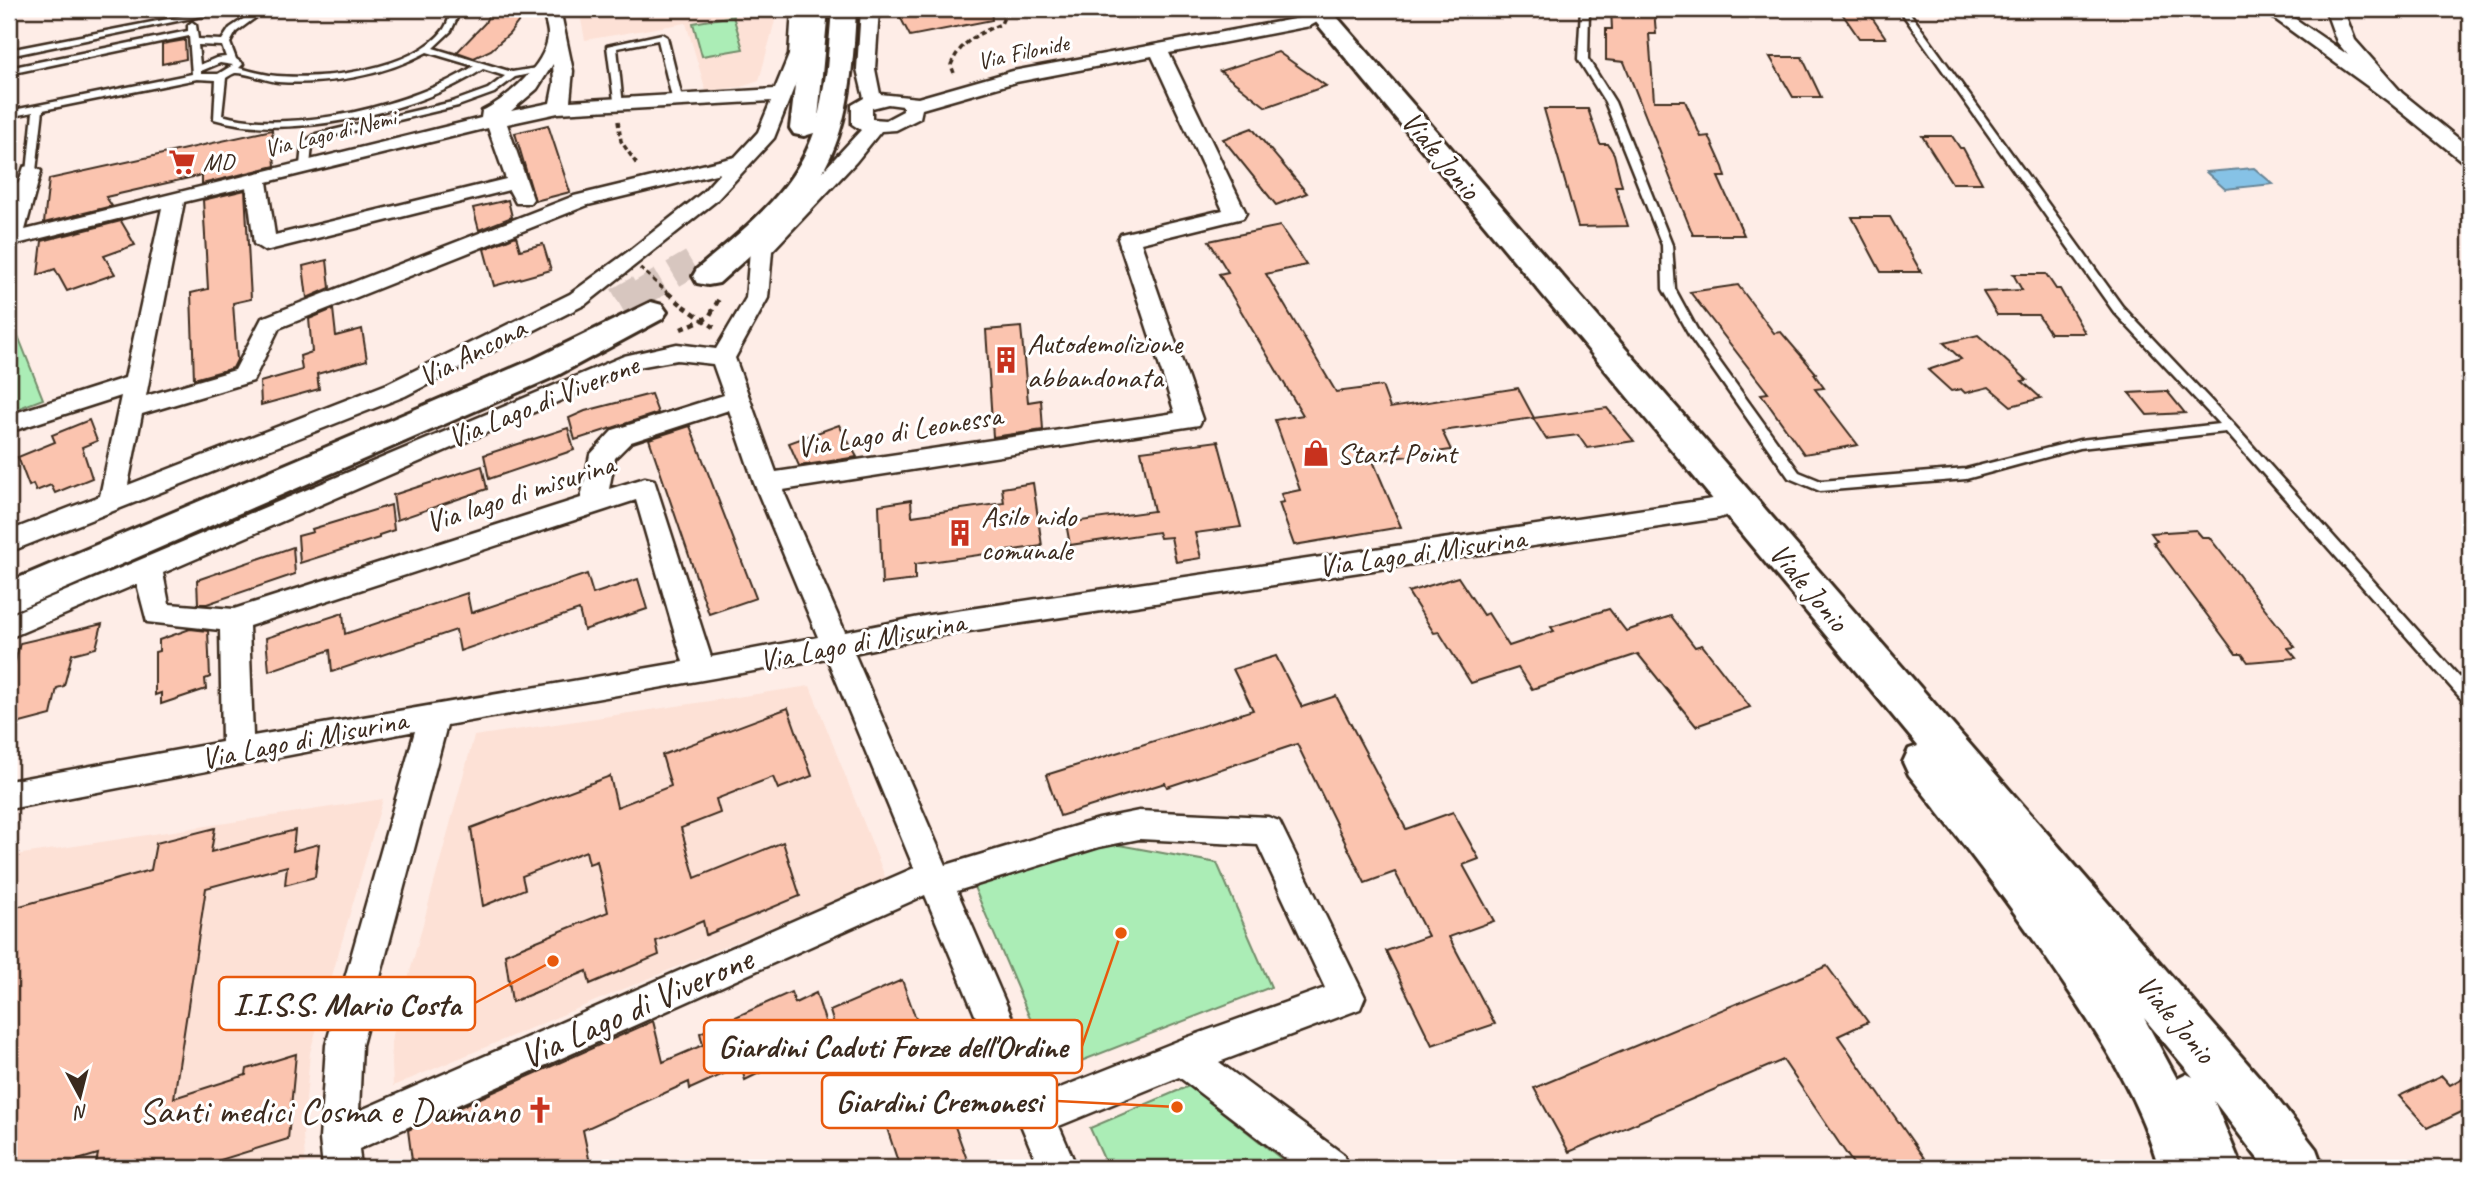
<svg xmlns="http://www.w3.org/2000/svg" width="2479" height="1177" viewBox="0 0 2479 1177" font-family="Caveat,sans-serif">
  <rect width="100%" height="100%" fill="#feede7"/>
  <filter id="ink" filterUnits="userSpaceOnUse"><feTurbulence type="fractalNoise" baseFrequency=".0143" numOctaves="2"/><feDisplacementMap in="SourceGraphic" scale="14" xChannelSelector="R" yChannelSelector="G"/><feConvolveMatrix kernelMatrix="1 2 1 2 8 2 1 2 1" color-interpolation-filters="sRGB"/></filter>
  <g filter="url(#ink)">
    <g fill="#fde1d6">
      <path d="M579 9H778L759 81 741 87 706 91 686 23 585 40Z"/>
      <path d="M810 686 886 879 393 1086 391 1042 474 736Z"/>
      <path d="M383 799 310 1052 303 1136 306 1168H9V856Z"/>
    </g>
    <g fill="#abedb6" stroke="#738c6a" stroke-width="2">
      <path d="M733 16 743 49 702 56 693 23Z"/>
      <path d="M9 313 43 399 9 412Z"/>
      <path d="M1108 843 1217 863 1271 987 1053 1072 971 880Z"/>
      <path d="M1189 1086 1293 1168H1108L1090 1128Z"/>
    </g>
    <path fill="#86c2e6" stroke="#688596" stroke-width="2" d="M2254 168 2273 184 2225 189 2206 172Z"/>
    <g fill="#fbc4af" stroke="#3b2a1e" stroke-width="2">
      <path d="M491 9H528L509 34 491 50 474 58 457 52 485 23Z"/>
      <path d="M896 9H991L992 20 910 36Z"/>
      <path d="M1611 9H1654L1656 34H1649L1654 101H1685L1701 137 1709 136 1723 167 1726 177H1718L1744 235H1693L1624 62 1606 60V29H1612Z"/>
      <path d="M1839 9H1866L1886 38H1859Z"/>
      <path d="M185 40 186 59 162 64V44Z"/>
      <path d="M1278 52 1326 86 1266 107 1220 71Z"/>
      <path d="M1770 57H1802L1821 97H1793Z"/>
      <path d="M1544 109H1588L1600 144H1608L1614 154 1622 186H1615L1628 226 1578 227Z"/>
      <path d="M548 125 570 192 535 201 515 133Z"/>
      <path d="M1252 128 1307 193 1276 205 1223 139Z"/>
      <path d="M272 130 275 166 202 184V175L106 197 112 206 44 223 49 179Z"/>
      <path d="M1922 136H1952L1960 148H1963L1982 183H1952Z"/>
      <path d="M245 190 251 299 233 303 237 360 233 368 194 379 191 293 208 289 203 200Z"/>
      <path d="M508 200 512 217 479 230 473 208Z"/>
      <path d="M1852 217H1890L1921 272H1881Z"/>
      <path d="M121 221 135 245 104 256 115 274 67 291 55 269 38 275 42 241Z"/>
      <path d="M1280 226 1306 265 1266 274 1336 392 1382 386 1390 408 1518 388 1534 418 1607 408 1634 441 1587 448 1578 435 1546 439 1533 418 1442 431 1451 450 1373 461 1401 527 1294 545 1279 503 1284 502 1281 494 1300 490 1275 420 1303 415 1219 274 1228 272 1209 241Z"/>
      <path d="M516 236 520 250 543 244 551 270 494 286 484 249Z"/>
      <path d="M327 260 330 288 307 298 303 266Z"/>
      <path d="M2013 274H2046L2056 289H2060L2085 333H2050L2038 315H1997L1983 292 2022 290Z"/>
      <path d="M1738 285 1774 333 1781 332 1816 373 1814 374 1824 388 1815 389 1858 445 1804 454 1761 394 1768 393 1690 292Z"/>
      <path d="M333 309 336 336 362 329 367 360 317 374 319 389 261 405 260 382 302 370 300 356 312 352 309 319Z"/>
      <path d="M1021 327 1028 402 1041 400 1043 430 993 437 986 330Z"/>
      <path d="M1978 335 2027 380 2022 381 2041 398 2011 406 1989 387 1965 393 1961 389 1951 391 1928 370 1961 359 1944 343Z"/>
      <path d="M2167 391 2185 413 2147 415 2129 393Z"/>
      <path d="M651 394 658 413 575 440 569 418 585 411Z"/>
      <path d="M89 420 97 441 82 447 92 478 55 493 51 485 36 491 33 484 29 486 18 457 55 442 52 435Z"/>
      <path d="M839 425 857 457 799 466 789 443Z"/>
      <path d="M690 426 756 598 709 614 649 439Z"/>
      <path d="M568 428 574 450 489 479 484 455Z"/>
      <path d="M1218 441 1241 527 1195 533 1201 558 1176 562 1171 537 1160 538 1158 532 1070 545 1066 523 1154 511 1141 451Z"/>
      <path d="M482 466 487 489 397 520 393 495Z"/>
      <path d="M1033 483 1042 546 915 564V580L882 584 879 505 911 500 912 516 1004 503 1002 488Z"/>
      <path d="M391 505 394 530 379 535V538L300 563 298 536 313 532 312 529Z"/>
      <path d="M2196 530 2202 537H2209L2295 647 2288 648 2296 658 2248 662 2242 654H2236L2153 542 2157 541 2151 533Z"/>
      <path d="M293 547 295 574 207 604H198L197 580Z"/>
      <path d="M587 574 593 594 638 579 647 609 584 630 579 610 460 651 456 630 332 672 330 650 269 671 266 638 343 613 345 634 467 593 471 613Z"/>
      <path d="M1458 577 1483 615 1488 613 1509 646 1554 631 1551 627 1609 609 1626 631 1671 616 1695 647 1702 645 1750 707 1696 726 1638 654 1532 689 1518 668 1471 683 1439 632 1434 633 1408 592Z"/>
      <path d="M102 624 96 648 72 654 64 686 57 688 51 715 9 726V685L20 643Z"/>
      <path d="M190 629 208 631 210 677 205 679 206 689 161 704V693L155 695V652L159 651V640Z"/>
      <path d="M1276 656 1302 707 1336 696 1406 829 1453 812 1479 859 1463 865 1494 921 1449 937 1495 1024 1432 1045 1386 951 1428 936 1395 872 1365 883 1297 744 1167 787 1165 783 1060 816 1046 775 1253 710 1233 669Z"/>
      <path d="M788 708 812 776 778 789 773 777 716 799 720 813 681 828 695 878 783 842 800 896 706 935 703 921 656 941 659 955 590 984 587 971 512 1002 505 954 608 912 597 861 589 864 586 851 522 876 525 889 483 906 471 828 610 776 617 807 671 786 662 755Z"/>
      <path d="M215 828 211 852 295 830 293 851 319 844 315 877 285 885 287 866 206 888 174 1098 246 1075 247 1069 296 1054 288 1139 217 1161 216 1168H95L98 1154 51 1168H9V909L151 870 156 843Z"/>
      <path d="M1827 966 1868 1022 1838 1036 1931 1168H1856L1783 1060 1569 1152 1534 1088Z"/>
      <path d="M902 980 970 1168H900L870 1076 852 1084 830 1011Z"/>
      <path d="M791 992 795 1003 816 993 827 1027 776 1050 780 1063 745 1080 741 1066 690 1089 689 1082 583 1130 591 1168H413L408 1130 653 1021 663 1062 703 1045 700 1033Z"/>
      <path d="M2470 1074V1108L2428 1128 2399 1096 2442 1076 2450 1085Z"/>
    </g>
    <g fill="none" stroke-linecap="round" stroke-linejoin="round">
      <path stroke="#d7c6bf" stroke-width="27" stroke-dasharray="27 14" stroke-linecap="butt" d="M638 295 692 263"/>
      <path stroke="#d7c6bf" stroke-width="36" stroke-dasharray="36 18" stroke-linecap="butt" d="M620 305 641 293"/>
      <defs>
        <g id="lane">
          <path d="M219 9H235L9 56V50Z"/>
          <path d="M258 9H267L236 32 230 43 236 59 243 64 239 68C252 71 264 75 277 76 323 80 414 70 444 29 448 23 450 15 453 9H461L451 31 433 48 512 72 543 67 548 70 515 77 494 93 458 106 323 138 312 145 310 166 305 169 300 166 302 144 316 134 452 102 488 89 505 76 483 69C417 113 289 141 214 119L216 80 197 79 43 110 36 171 27 173 33 112 9 117V111L192 74 189 36 9 74V68L188 31V25L192 22 196 25 198 39 222 40 230 28ZM198 45 222 46 226 57 216 58 200 65ZM427 52 474 66C415 105 290 135 222 115L226 78C229 76 232 74 235 73 246 72 266 81 278 82 328 85 383 76 427 52ZM220 63 233 65 218 74H201V71Z"/>
          <path d="M1581 9H1589L1588 59 1615 102 1672 245 1675 289 1699 333 1799 472 1821 481 1966 469 2080 440 2219 424 2114 312 1899 9H1907L2122 306 2233 424 2470 689V705L2465 703 2226 432 2080 448 1966 479 1820 491 1789 478 1690 337 1663 289 1662 245 1605 102 1578 59Z"/>
          <path d="M662 34 667 37 683 102 678 105 673 102 658 40 617 48 623 106 615 108 607 46Z"/>
          <path d="M27 181 32 184 31 186 9 191V185Z"/>
        </g>
        <g id="street">
          <path d="M542 9H560L573 71 570 101 775 89 789 55 792 9H810L807 55 774 138 716 201 586 304 405 396 9 552V531L100 496 121 396 9 432V415L125 378 162 208 9 246V211L24 167 31 165 41 171 25 230 481 118 482 111C506 99 545 66 548 37 549 29 544 17 542 9ZM553 64 554 83 550 103 511 111 537 89ZM771 101 758 132 735 157 574 196 262 318 235 370 146 396 184 202 247 187 254 244 265 251 509 190 516 203H530L533 199 507 124 558 113ZM488 128 506 179 275 235 267 182ZM720 173 702 193 629 251 570 294 387 384 128 485 142 414 253 381 279 328 588 205Z"/>
          <path d="M861 9H879L875 69 880 94 918 98 1013 71 1310 16 1319 21 1310 26 1169 53 1246 213 1243 218 1141 243 1202 419 1199 425 783 490 845 632 929 615 1719 498 1728 501 1732 508 1728 515 1719 518 929 637 854 653 946 865 1099 819 1139 811 1268 817 1279 821 1365 997 1360 1009 1219 1062 1343 1154 1348 1168H1298L1179 1077 1059 1126 1077 1168H1039L925 895 359 1149 361 1168H323L320 1139 326 1045 415 731 9 809V781L222 742 220 630 147 622 137 584 9 638V615L624 356 677 344 716 349 746 298 750 250 861 130 852 124V105L864 98 857 69ZM1152 56 1223 210 1121 234 1118 239 1175 413 776 472 735 358 768 298 772 251 856 162 881 131 896 130 920 118 922 109 1016 82ZM888 104 903 106V111L886 120 872 119V108ZM677 360 713 364 724 395 613 430 590 455 581 498 234 609 169 604 163 573 638 367ZM729 410 754 483 818 637 711 657 654 480 645 478 609 489 615 458 631 442ZM636 500 683 662 253 736 249 626ZM827 658 914 868 359 1111 362 1045 447 725ZM1139 839 1258 845 1325 988 1183 1039 1045 1094 957 891 1099 847Z"/>
          <path d="M2261 9H2281L2348 55 2337 42 2325 9H2343L2355 40 2402 93 2470 148V164L2463 162 2388 101Z"/>
        </g>
        <g id="secondary">
          <path d="M804 9H828L818 118 827 69 832 9H856C849 159 829 185 719 283L708 285 697 283 693 276 697 269C744 229 793 193 814 133L804 136 794 134 790 128Z"/>
          <path d="M1305 9H1330L2267 1086 2316 1149 2323 1168H2265L2214 1101 2242 1168H2159C2140 1102 2108 1050 2070 993 2020 917 1965 846 1909 775L1903 762 1909 749 1918 746ZM2144 1018 2193 1077 2187 1074 2177 1079Z"/>
          <path d="M651 302 662 305 667 312 662 319 558 375 9 613V582L534 359Z"/>
        </g>
      </defs>
      <use href="#lane" stroke="#3b2a1e" stroke-width="5"/>
      <use href="#street" stroke="#3b2a1e" stroke-width="5"/>
      <use href="#secondary" stroke="#3b2a1e" stroke-width="6"/>
      <g stroke="#3b2a1e" stroke-width="3.5" stroke-dasharray="5 3.5" stroke-linecap="butt">
        <path d="M954 73 951 65C960 42 979 33 1001 24L1004 17 1001 9"/>
        <path d="M618 121 621 141 638 166"/>
      </g>
      <g stroke="#3b2a1e" stroke-width="4.5" stroke-dasharray="6 5" stroke-linecap="butt">
        <path d="M683 306 714 327"/>
        <path d="M681 329 709 317 720 297"/>
      </g>
      <use href="#lane" fill="#fff" fill-rule="evenodd"/>
      <use href="#street" fill="#fff" fill-rule="evenodd"/>
      <use href="#secondary" fill="#fff" fill-rule="evenodd"/>
      <path stroke="#3b2a1e" stroke-width="3.5" stroke-dasharray="5 3.5" stroke-linecap="butt" d="M640 268 670 295"/>
      <path stroke="#3b2a1e" stroke-width="4.5" stroke-dasharray="6 5" stroke-linecap="butt" d="M668 293 683 306"/>
    </g>
  </g>
  <defs>
    <symbol id="supermarket-bare" viewBox="-9 -9 18 18"><path d="M-6-5.5h2.5l.6 2H6L4.5 2H-2.5L-4.4-4H-6ZM-1.5 3.2a1.3 1.3 0 1 0 .1 0ZM3 3.2a1.3 1.3 0 1 0 .1 0Z" fill="#c8321e" stroke="#fff" stroke-width="2.5" paint-order="stroke"/></symbol>
    <symbol id="building-bare" viewBox="-9 -9 18 18"><path d="M-4-6H4V6H1V3H-1V6H-4ZM-2.5-4.3h1.7v1.8h-1.7ZM.8-4.3h1.7v1.8H.8ZM-2.5-1h1.7V.8h-1.7ZM.8-1h1.7V.8H.8Z" fill="#c8321e" stroke="#fff" stroke-width="2.5" paint-order="stroke"/></symbol>
    <symbol id="shop-bare" viewBox="-9 -9 18 18"><path d="M-5-2.5h2.3a2.7 3.5 0 0 1 5.4 0H5L5.5 6h-11ZM-1.5-2.5h3a1.5 2.3 0 0 0-3 0Z" fill="#c8321e" stroke="#fff" stroke-width="2.5" paint-order="stroke"/></symbol>
    <symbol id="church-bare" viewBox="-9 -9 18 18"><path d="M-1.2-6h2.4v3.5h3.3v2.4h-3.3V6h-2.4V-.1h-3.3v-2.4h3.3Z" fill="#c8321e" stroke="#fff" stroke-width="2.5" paint-order="stroke"/></symbol>
  </defs>
  <g fill-rule="evenodd">
    <use href="#supermarket-bare" x="163" y="143" width="38" height="38"/>
    <use href="#building-bare" x="987" y="341" width="38" height="38"/>
    <use href="#shop-bare" x="1297" y="434" width="38" height="38"/>
    <use href="#building-bare" x="941" y="514" width="38" height="38"/>
    <use href="#church-bare" x="521" y="1091" width="38" height="38"/>
  </g>
  <g text-anchor="middle" dominant-baseline="central" stroke-width="6" stroke-linejoin="round" paint-order="stroke">
    <g font-size="24" fill="#3b2a1e" stroke="#fff">
      <text transform="translate(1023 52) rotate(-12)">Via Filonide</text>
      <text transform="translate(330 133) rotate(-14)">Via Lago di Nemi</text>
    </g>
    <g font-size="24" fill="#3b2a1e" stroke="#fff" text-anchor="start">
      <text x="203" y="162">MD</text>
    </g>
    <g font-size="30" fill="#3b2a1e" stroke="#fff">
      <text transform="translate(1441 155) rotate(50)">Viale Jonio</text>
      <text transform="translate(472 352) rotate(-27)">Via Ancona</text>
      <text transform="translate(543 401) rotate(-22)">Via Lago di Viverone</text>
      <text transform="translate(899 431) rotate(-9)">Via Lago di Leonessa</text>
      <text transform="translate(520 493) rotate(-18)">Via lago di misurina</text>
      <text transform="translate(1422 552) rotate(-8)">Via Lago di Misurina</text>
      <text transform="translate(1809 587) rotate(50)">Viale Jonio</text>
      <text transform="translate(862 641) rotate(-11)">Via Lago di Misurina</text>
      <text transform="translate(304 739) rotate(-11)">Via Lago di Misurina</text>
      <text transform="translate(2176 1019) rotate(50)">Viale Jonio</text>
    </g>
    <g font-size="30" fill="#3b2a1e" stroke="#fff" text-anchor="start">
      <text x="1027" y="343">Autodemolizione<tspan x="1027" dy="34">abbandonata</tspan></text>
      <text x="1337" y="453">Start Point</text>
      <text x="981" y="516">Asilo nido<tspan x="981" dy="34">comunale</tspan></text>
    </g>
    <g font-size="37" fill="#3b2a1e" stroke="#fff">
      <text transform="translate(636 1007) rotate(-24)">Via Lago di Viverone</text>
    </g>
    <g font-size="37" fill="#3b2a1e" stroke="#fff" text-anchor="end">
      <text x="519" y="1110">Santi medici Cosma e Damiano</text>
    </g>
  </g>
  <path fill="none" stroke="#e8590c" stroke-width="2.5" d="M553 961L475 1003M1121 933L1082 1046M1177 1107L1057 1101"/>
  <g fill="#e8590c" stroke="#fff" stroke-width="2.5">
    <circle cx="553" cy="961" r="7"/>
    <circle cx="1121" cy="933" r="7"/>
    <circle cx="1177" cy="1107" r="7"/>
  </g>
  <g fill="#fff" stroke="#e8590c" stroke-width="2.5">
    <rect x="219" y="977" width="256" height="53" rx="7"/>
    <rect x="704" y="1020" width="378" height="53" rx="7"/>
    <rect x="822" y="1075" width="235" height="53" rx="7"/>
  </g>
  <g font-size="32" text-anchor="middle" font-weight="bold" fill="#3b2a1e">
    <text x="347" y="1015">I.I.S.S. Mario Costa</text>
    <text x="893" y="1057">Giardini Caduti Forze dell'Ordine</text>
    <text x="939" y="1112">Giardini Cremonesi</text>
  </g>
  <rect width="2479" height="1177" fill="none" stroke="#fff" stroke-width="35"/>
  <rect x="18" y="18" width="2444" height="1142" fill="none" stroke="#3b2a1e" stroke-width="2.5" filter="url(#ink)"/>
  <g transform="translate(80 1096) rotate(173)" stroke="#ffffff" stroke-width="5" paint-order="stroke">
  <path d="M0-5L12 26L0 18L-12 26Z" fill="#3b2a1e"/>
  <text y="-10" font-size="19" font-weight="bold" text-anchor="middle" fill="#3b2a1e">N</text>
  </g>
</svg>
